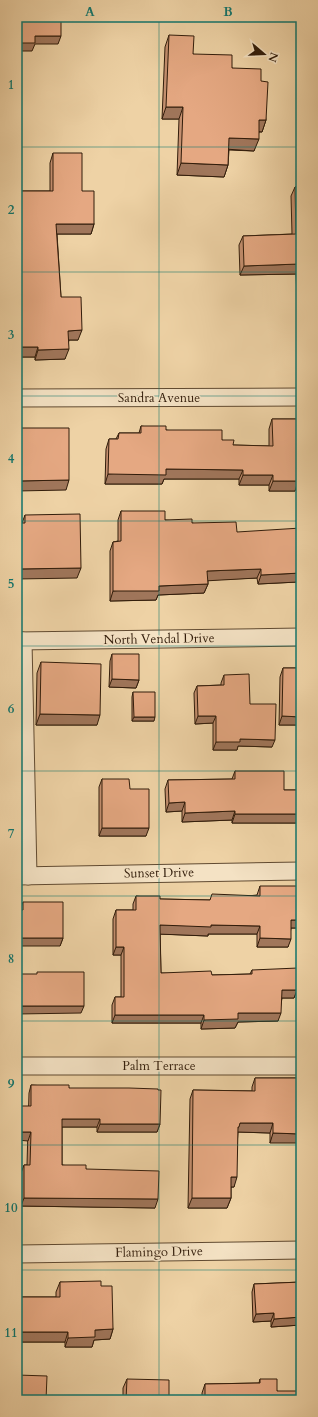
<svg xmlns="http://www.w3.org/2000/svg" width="318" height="1417" viewBox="0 0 318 1417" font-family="Cardo,serif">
  <rect width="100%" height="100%" fill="#eed2a5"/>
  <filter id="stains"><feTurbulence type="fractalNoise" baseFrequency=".005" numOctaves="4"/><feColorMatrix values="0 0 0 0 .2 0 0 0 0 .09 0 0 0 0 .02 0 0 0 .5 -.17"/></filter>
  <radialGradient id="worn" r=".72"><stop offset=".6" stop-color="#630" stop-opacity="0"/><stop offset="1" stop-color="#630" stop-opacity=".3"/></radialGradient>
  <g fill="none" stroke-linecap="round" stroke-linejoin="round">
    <defs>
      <g id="minor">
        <path d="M17 398 301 397"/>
        <path d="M17 641 301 637"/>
        <path d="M23 641 28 876"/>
        <path d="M17 876 301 871"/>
        <path d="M17 1066H301"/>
        <path d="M17 1254 301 1250"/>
      </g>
    </defs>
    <use href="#minor" stroke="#604a31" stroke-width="19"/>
    <use href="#minor" stroke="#f4e2c4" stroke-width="17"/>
  </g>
  <g fill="#c59070" stroke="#311c0a">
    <path d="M169 35 193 54 232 68 261 81 266 120 262 132H259L254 151 229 150 228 165 224 177 177 175 179 119H162L165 47Z"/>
    <path d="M301 38V67L300 40Z"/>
    <path d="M53 153 82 191 94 224 91 234H57L61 297 78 340H69L65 359 35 360V357H17L18 201 21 191H50V163Z"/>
    <path d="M295 187H301V341H299L296 274 240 275 239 245 243 236 292 234 291 196Z"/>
    <path d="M272 419H301V477H298V481L295 491H269V485H239V479H164L162 484H105L106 449 109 439H116L119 433H139L141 426 166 430 222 440 233 445 269 446V429Z"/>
    <path d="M121 511 165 520 192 523 237 532 298 582 258 584 257 578 208 580V584L204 593 158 595 156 600 110 601V551L113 542 118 541V520Z"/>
    <path d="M25 515 77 578 22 523Z"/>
    <path d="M112 654 139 680 136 688 109 687 110 661Z"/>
    <path d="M41 662 97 725H36L37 673Z"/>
    <path d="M283 668H301V725H279L280 677Z"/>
    <path d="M224 675 250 704 272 747 238 746 237 750H213V723L195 724 194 693 197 686 221 685V683Z"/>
    <path d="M133 692 154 721H132V697Z"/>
    <path d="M235 771 284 790H301V823H232V820L182 822V811L166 812 165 789 168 780 232 779Z"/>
    <path d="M102 779 130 789 146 836H99V787Z"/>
    <path d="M260 886 298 928H291L288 947H257V934H208V936L160 934 161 973 212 975 250 974 252 970 297 990 294 998H282L278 1021 238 1022 235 1028 201 1029V1023H112V1005L115 997H121V955H113V919L116 910H133V904L136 896 160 899 210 900 257 895Z"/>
    <path d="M23 902 63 938 60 946 20 910Z"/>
    <path d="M255 1078H297L270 1143V1133L238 1132 234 1187H231V1198L227 1208H188L190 1099 193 1090 252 1091V1087Z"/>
    <path d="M31 1085 69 1088 160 1124 157 1132H97V1127H62V1165L86 1169 155 1208 21 1206V1173L24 1165H27L29 1093Z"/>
    <path d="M60 1282 101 1286 113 1329 110 1339 94 1340 92 1347H65V1342H17V1297H56V1292Z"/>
    <path d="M301 1282V1325L271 1327V1321L253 1322 252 1292 254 1284Z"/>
    <path d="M127 1379 169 1399 202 1400V1393L205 1384 259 1383 260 1379 277 1391 301 1400H123V1388Z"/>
  </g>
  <g fill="#a0765b" stroke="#311c0a">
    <path d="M35 36H61L58 44H35L32 51H17V43Z"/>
    <path d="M166 107H183L179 119H162Z"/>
    <path d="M259 120H266L262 132 255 131Z"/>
    <path d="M229 138 259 139 254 151 225 149Z"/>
    <path d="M181 163 228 165 224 177 177 175Z"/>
    <path d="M56 224H94L91 234H53Z"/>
    <path d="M299 264 296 274 240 275 244 266Z"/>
    <path d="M82 330 78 340H65L68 331Z"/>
    <path d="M17 347H38L35 357H17Z"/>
    <path d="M69 349 65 359 35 360 38 350Z"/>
    <path d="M298 467H301V477H295Z"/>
    <path d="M166 469 243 470 239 479H164L162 484H105L108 474Z"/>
    <path d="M243 475H273L269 485H239Z"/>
    <path d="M69 480 66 490 17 491V481Z"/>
    <path d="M273 481H298L295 491H269Z"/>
    <path d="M81 568 77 578 17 579V569Z"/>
    <path d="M261 569 257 578 204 581 207 571Z"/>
    <path d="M301 573 298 582 258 584 261 575Z"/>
    <path d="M208 584 204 593 158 595 156 600 110 601 113 591 159 586Z"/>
    <path d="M112 679 139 680 136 688 109 687Z"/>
    <path d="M40 714 100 715 97 725H36Z"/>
    <path d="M198 716H216L213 723 195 724Z"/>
    <path d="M282 716 301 717V725H279Z"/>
    <path d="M134 717H155L154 721H132Z"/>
    <path d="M240 739 275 740 272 747 238 746 237 750H213L216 742Z"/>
    <path d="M185 802 182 811 166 812 169 803Z"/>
    <path d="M235 811 232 820 182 822 185 813Z"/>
    <path d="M235 814H301V823H232Z"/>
    <path d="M102 828H149L146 836H99Z"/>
    <path d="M291 920H301L298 928H288Z"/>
    <path d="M160 925H211L260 926 257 934H208V936L157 934Z"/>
    <path d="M17 938H63L60 946H17Z"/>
    <path d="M260 938 291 939 288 947H257Z"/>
    <path d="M116 947H124L121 955H113Z"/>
    <path d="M282 990H297L294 998H279Z"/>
    <path d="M17 1006H84L81 1013 17 1014Z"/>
    <path d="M238 1013H281L278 1021 238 1022 235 1028 201 1029 204 1020Z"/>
    <path d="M115 1015H204L201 1023H112Z"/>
    <path d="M62 1119H100L97 1127H60Z"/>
    <path d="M240 1123H273L270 1133 238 1132 234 1137Z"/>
    <path d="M100 1124H160L157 1132H97Z"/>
    <path d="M17 1132H31L28 1141 17 1140Z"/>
    <path d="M273 1133 301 1134V1143H270Z"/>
    <path d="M231 1177H237L234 1187H227Z"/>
    <path d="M24 1198 158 1199 155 1208 21 1206Z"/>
    <path d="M192 1198H231L227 1208H188Z"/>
    <path d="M274 1313 271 1321 253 1322 256 1314Z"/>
    <path d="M301 1317V1325L271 1327 274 1319Z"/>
    <path d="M113 1329 110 1339 94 1340 92 1347H65L68 1338 95 1330Z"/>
    <path d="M17 1332H68L65 1342H17Z"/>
  </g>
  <g fill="#e5a882" stroke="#311c0a">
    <path d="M17 17H61V36H35V43H17Z"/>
    <path d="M169 35 194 36 193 54 232 55V68L261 69V81L268 82 266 120H259V139L229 138 228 165 181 163 183 107H166Z"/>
    <path d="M53 153H82V191H94V224H56L61 297H81L82 330 68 331 69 349 38 350V347H17V248L21 247V191H53Z"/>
    <path d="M295 187H301V301L299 264 244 266 243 236 296 234Z"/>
    <path d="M272 419H301V467H298V481H273V475H243V470L166 469V475L108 474 109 439H118L119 433H141V426H166V430H222V440H234L233 445 273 446Z"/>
    <path d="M17 428H69V480L17 481Z"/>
    <path d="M121 511H165V520L192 519V523L236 522 237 532 301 528V573L261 575V569L207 571 208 584 159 586V591H113V542L121 541Z"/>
    <path d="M80 514 81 568 17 569V523H25V515Z"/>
    <path d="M112 654H139V680L112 679Z"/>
    <path d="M41 662 101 664 100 715 40 714Z"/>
    <path d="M283 668H301V717L282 716Z"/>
    <path d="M249 674 250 704H276L275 740 240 739V742H216V716H198L197 686 224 685V675Z"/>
    <path d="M133 692H155V717H134Z"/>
    <path d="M235 771H284V790H301V814H235V811L185 813V802L169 803 168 780 235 779Z"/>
    <path d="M102 779H129L130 789H149V828H102Z"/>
    <path d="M260 886H301V920H291V939L260 938V926L211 925V927L160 925 161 973 211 971 212 975 252 974V970L298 968 297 990H282L281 1013H238V1019L204 1020V1015H115V997H124V947H116V910H136V896H160V899L210 900 212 894 260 896Z"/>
    <path d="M23 902H63V938H17V910H23Z"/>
    <path d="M37 972H84V1006H17V974H37Z"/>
    <path d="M255 1078H297V1091H301V1134L273 1133V1123H240L239 1127H238L237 1177H231V1198H192L193 1090 255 1091Z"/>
    <path d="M31 1085H69V1088H129L158 1089V1090H161L160 1124H100V1119H62V1165H86V1169L159 1171 158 1199 24 1198V1165H30L31 1132H17V1106H31Z"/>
    <path d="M101 1281V1286H112L113 1329 95 1330V1337L68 1338V1332H17V1297H60V1282Z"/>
    <path d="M301 1282V1317L274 1319V1313L256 1314 254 1284Z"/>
    <path d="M17 1375 47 1376 46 1400H17Z"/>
    <path d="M127 1379 169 1380V1399L205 1400V1384L260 1383V1379H277V1391H301V1400H126Z"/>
  </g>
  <path fill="none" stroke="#0f766e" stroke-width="1" stroke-opacity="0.55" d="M159 17V1400M17 147H301M17 272H301M17 396H301M17 521H301M17 646H301M17 771H301M17 896H301M17 1021H301M17 1145H301M17 1270H301"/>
  <g text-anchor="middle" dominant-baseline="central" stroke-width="3" stroke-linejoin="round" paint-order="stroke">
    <g font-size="13" fill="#311c0a" stroke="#f4e2c4">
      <text x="159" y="398">Sandra Avenue</text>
      <text transform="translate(159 639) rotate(-1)">North Vendal Drive</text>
      <text transform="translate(159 873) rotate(-1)">Sunset Drive</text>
      <text x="159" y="1066">Palm Terrace</text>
      <text transform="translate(159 1252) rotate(-1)">Flamingo Drive</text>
    </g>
  </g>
  <rect width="318" height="1417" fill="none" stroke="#eed2a5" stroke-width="44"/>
  <g transform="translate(264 54) rotate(109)" stroke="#f4e2c4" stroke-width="3" paint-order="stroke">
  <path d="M0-3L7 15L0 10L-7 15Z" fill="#311c0a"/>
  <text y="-6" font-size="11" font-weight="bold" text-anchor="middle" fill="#311c0a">N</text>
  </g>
  <rect x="22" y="22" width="274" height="1373" fill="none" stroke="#0f766e" stroke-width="1.5"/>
  <g font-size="13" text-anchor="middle" font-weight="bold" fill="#0f766e">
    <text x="90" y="16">A</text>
    <text x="228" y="16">B</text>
    <text x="11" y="89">1</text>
    <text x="11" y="214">2</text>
    <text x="11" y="339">3</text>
    <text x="11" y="463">4</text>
    <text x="11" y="588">5</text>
    <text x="11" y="713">6</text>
    <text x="11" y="838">7</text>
    <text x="11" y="963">8</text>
    <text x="11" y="1088">9</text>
    <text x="11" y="1212">10</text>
    <text x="11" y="1337">11</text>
  </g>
  <rect width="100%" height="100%" filter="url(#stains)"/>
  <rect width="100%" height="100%" fill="url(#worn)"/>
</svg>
